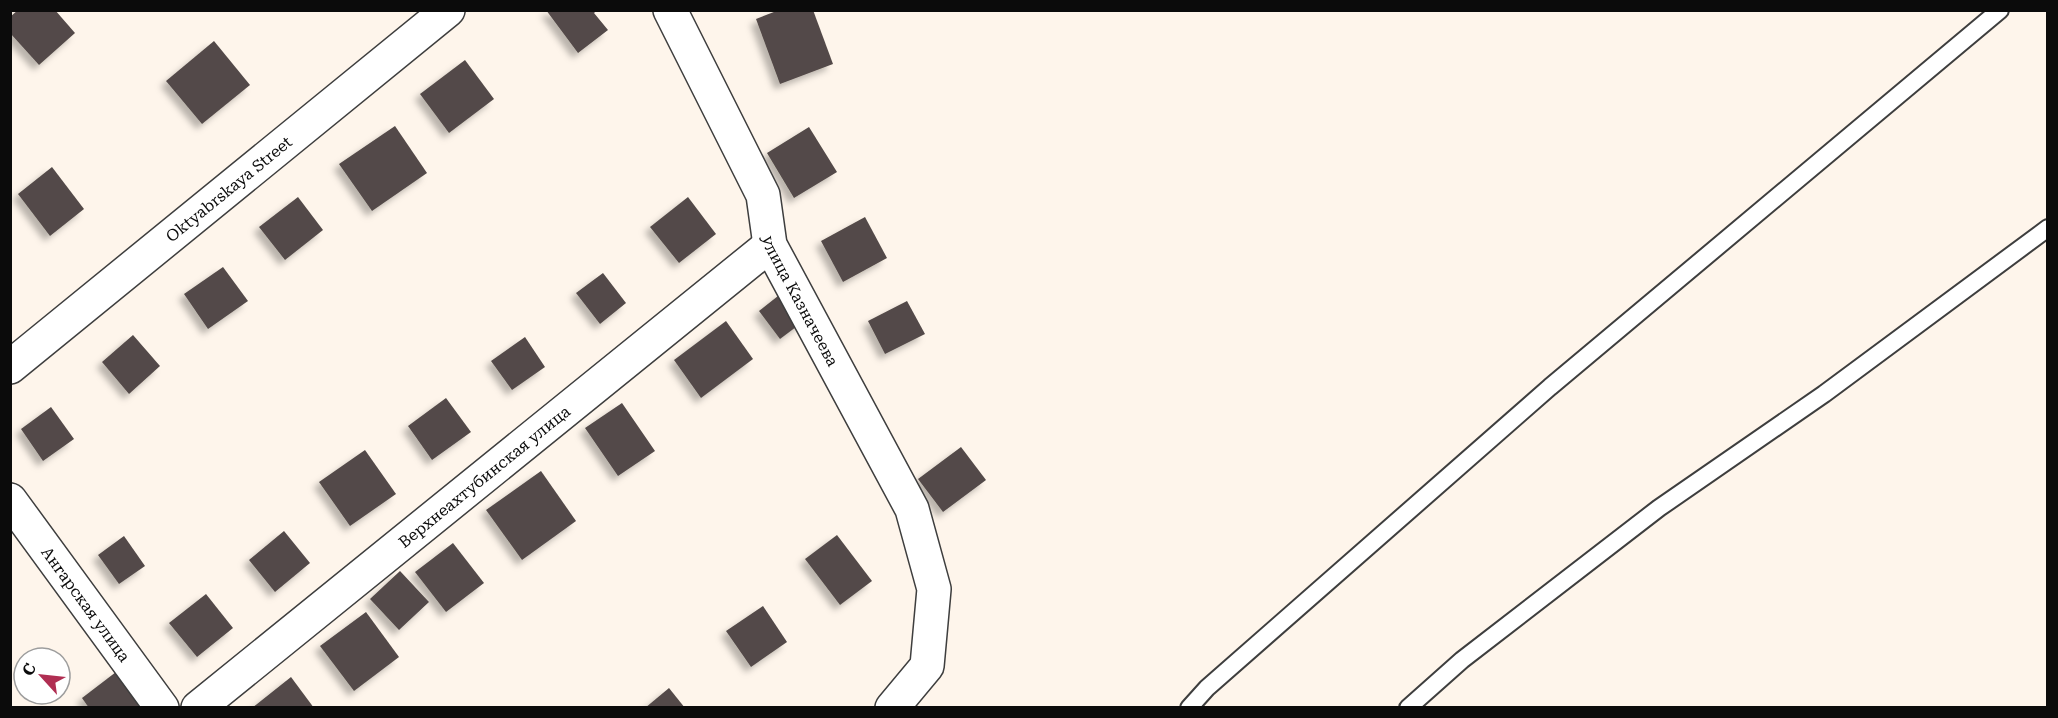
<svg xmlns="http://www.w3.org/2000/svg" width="2058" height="718" viewBox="0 0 2058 718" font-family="'Roboto Serif',serif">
  <defs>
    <filter id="shadow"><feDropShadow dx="-5.5" dy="5.5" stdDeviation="3" flood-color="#0004"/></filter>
  </defs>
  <rect width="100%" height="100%" fill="#fef5eb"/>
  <g fill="#534a48" filter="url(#shadow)">
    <path d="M18 10H55L75 33 39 65 10 33V17Z"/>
    <path d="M546 10H597L594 13 608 30 578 53Z"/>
    <path d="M779 10H813L833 64 780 84 756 19Z"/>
    <path d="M214 41 250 85 202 124 166 81Z"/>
    <path d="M465 60 494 99 449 133 420 94Z"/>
    <path d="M395 126 427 173 372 211 339 164Z"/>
    <path d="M809 127 837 172 794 198 767 153Z"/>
    <path d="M52 167 84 209 50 236 18 194Z"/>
    <path d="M298 197 323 230 285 260 259 227Z"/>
    <path d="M688 197 716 234 679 263 650 227Z"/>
    <path d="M865 217 887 258 843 282 821 241Z"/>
    <path d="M223 267 248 301 208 329 184 294Z"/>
    <path d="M603 273 626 303 600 324 576 293Z"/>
    <path d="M783 292 804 321 780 339 759 311Z"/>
    <path d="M907 301 925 334 885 354 868 321Z"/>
    <path d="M726 321 753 359 701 398 674 360Z"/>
    <path d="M133 335 160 366 129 394 102 362Z"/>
    <path d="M525 337 545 367 512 390 491 361Z"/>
    <path d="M446 398 471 432 432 460 408 426Z"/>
    <path d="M622 403 655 451 618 476 585 428Z"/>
    <path d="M51 407 74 439 43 461 21 429Z"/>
    <path d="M961 447 986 480 943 512 918 479Z"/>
    <path d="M365 450 396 494 350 526 319 482Z"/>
    <path d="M541 471 576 521 522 560 486 510Z"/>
    <path d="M284 531 310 563 275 592 249 560Z"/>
    <path d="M837 535 872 581 840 605 805 559Z"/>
    <path d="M124 536 145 566 119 584 98 555Z"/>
    <path d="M453 543 484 583 446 612 415 572Z"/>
    <path d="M400 571 429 602 399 630 370 599Z"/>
    <path d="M206 594 233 628 197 657 169 623Z"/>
    <path d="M763 606 787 642 751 667 726 631Z"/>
    <path d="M366 612 399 657 354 691 320 646Z"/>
    <path d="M116 672 141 706 89 708 82 698Z"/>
    <path d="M291 677 314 708H252Z"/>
    <path d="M669 688 685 708H645Z"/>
  </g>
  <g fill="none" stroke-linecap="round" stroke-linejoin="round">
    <defs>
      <g id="lane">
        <path d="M1189 708 1207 688 1550 387 2000 10"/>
        <path d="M1408 708 1462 660 1659 508 1824 394 2048 228"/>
      </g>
      <g id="street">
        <path id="s1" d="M670 10 763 195 770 245 912 509 934 589 927 666 892 708"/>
        <path id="s2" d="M10 367 448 10"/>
        <path id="s3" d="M10 500 162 708"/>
        <path id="s4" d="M198 708 770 245"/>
      </g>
    </defs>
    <use href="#lane" stroke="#3e3e3e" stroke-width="20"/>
    <use href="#street" stroke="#3e3e3e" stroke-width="36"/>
    <use href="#lane" stroke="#fff" stroke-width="16"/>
    <use href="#street" stroke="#fff" stroke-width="33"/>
  </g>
  <g text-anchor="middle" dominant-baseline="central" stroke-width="6" stroke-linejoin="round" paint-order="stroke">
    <g font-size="16" fill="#0b0b0b" stroke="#fff">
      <text stroke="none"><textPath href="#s2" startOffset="282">Oktyabrskaya Street</textPath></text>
      <text stroke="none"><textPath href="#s1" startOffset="321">улица Казначеева</textPath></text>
      <text stroke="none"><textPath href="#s4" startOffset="368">Верхнеахтубинская улица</textPath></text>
      <text stroke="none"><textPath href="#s3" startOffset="129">Ангарская улица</textPath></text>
    </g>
  </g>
  <rect width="2058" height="718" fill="none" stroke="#0b0b0b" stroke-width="24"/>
  <g transform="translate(42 676) rotate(297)"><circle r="28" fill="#ffffff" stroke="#9d9d9d" stroke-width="1.5"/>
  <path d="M0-4.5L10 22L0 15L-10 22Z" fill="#b02e52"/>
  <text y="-9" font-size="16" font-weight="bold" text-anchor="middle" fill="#0b0b0b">С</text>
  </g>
</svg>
